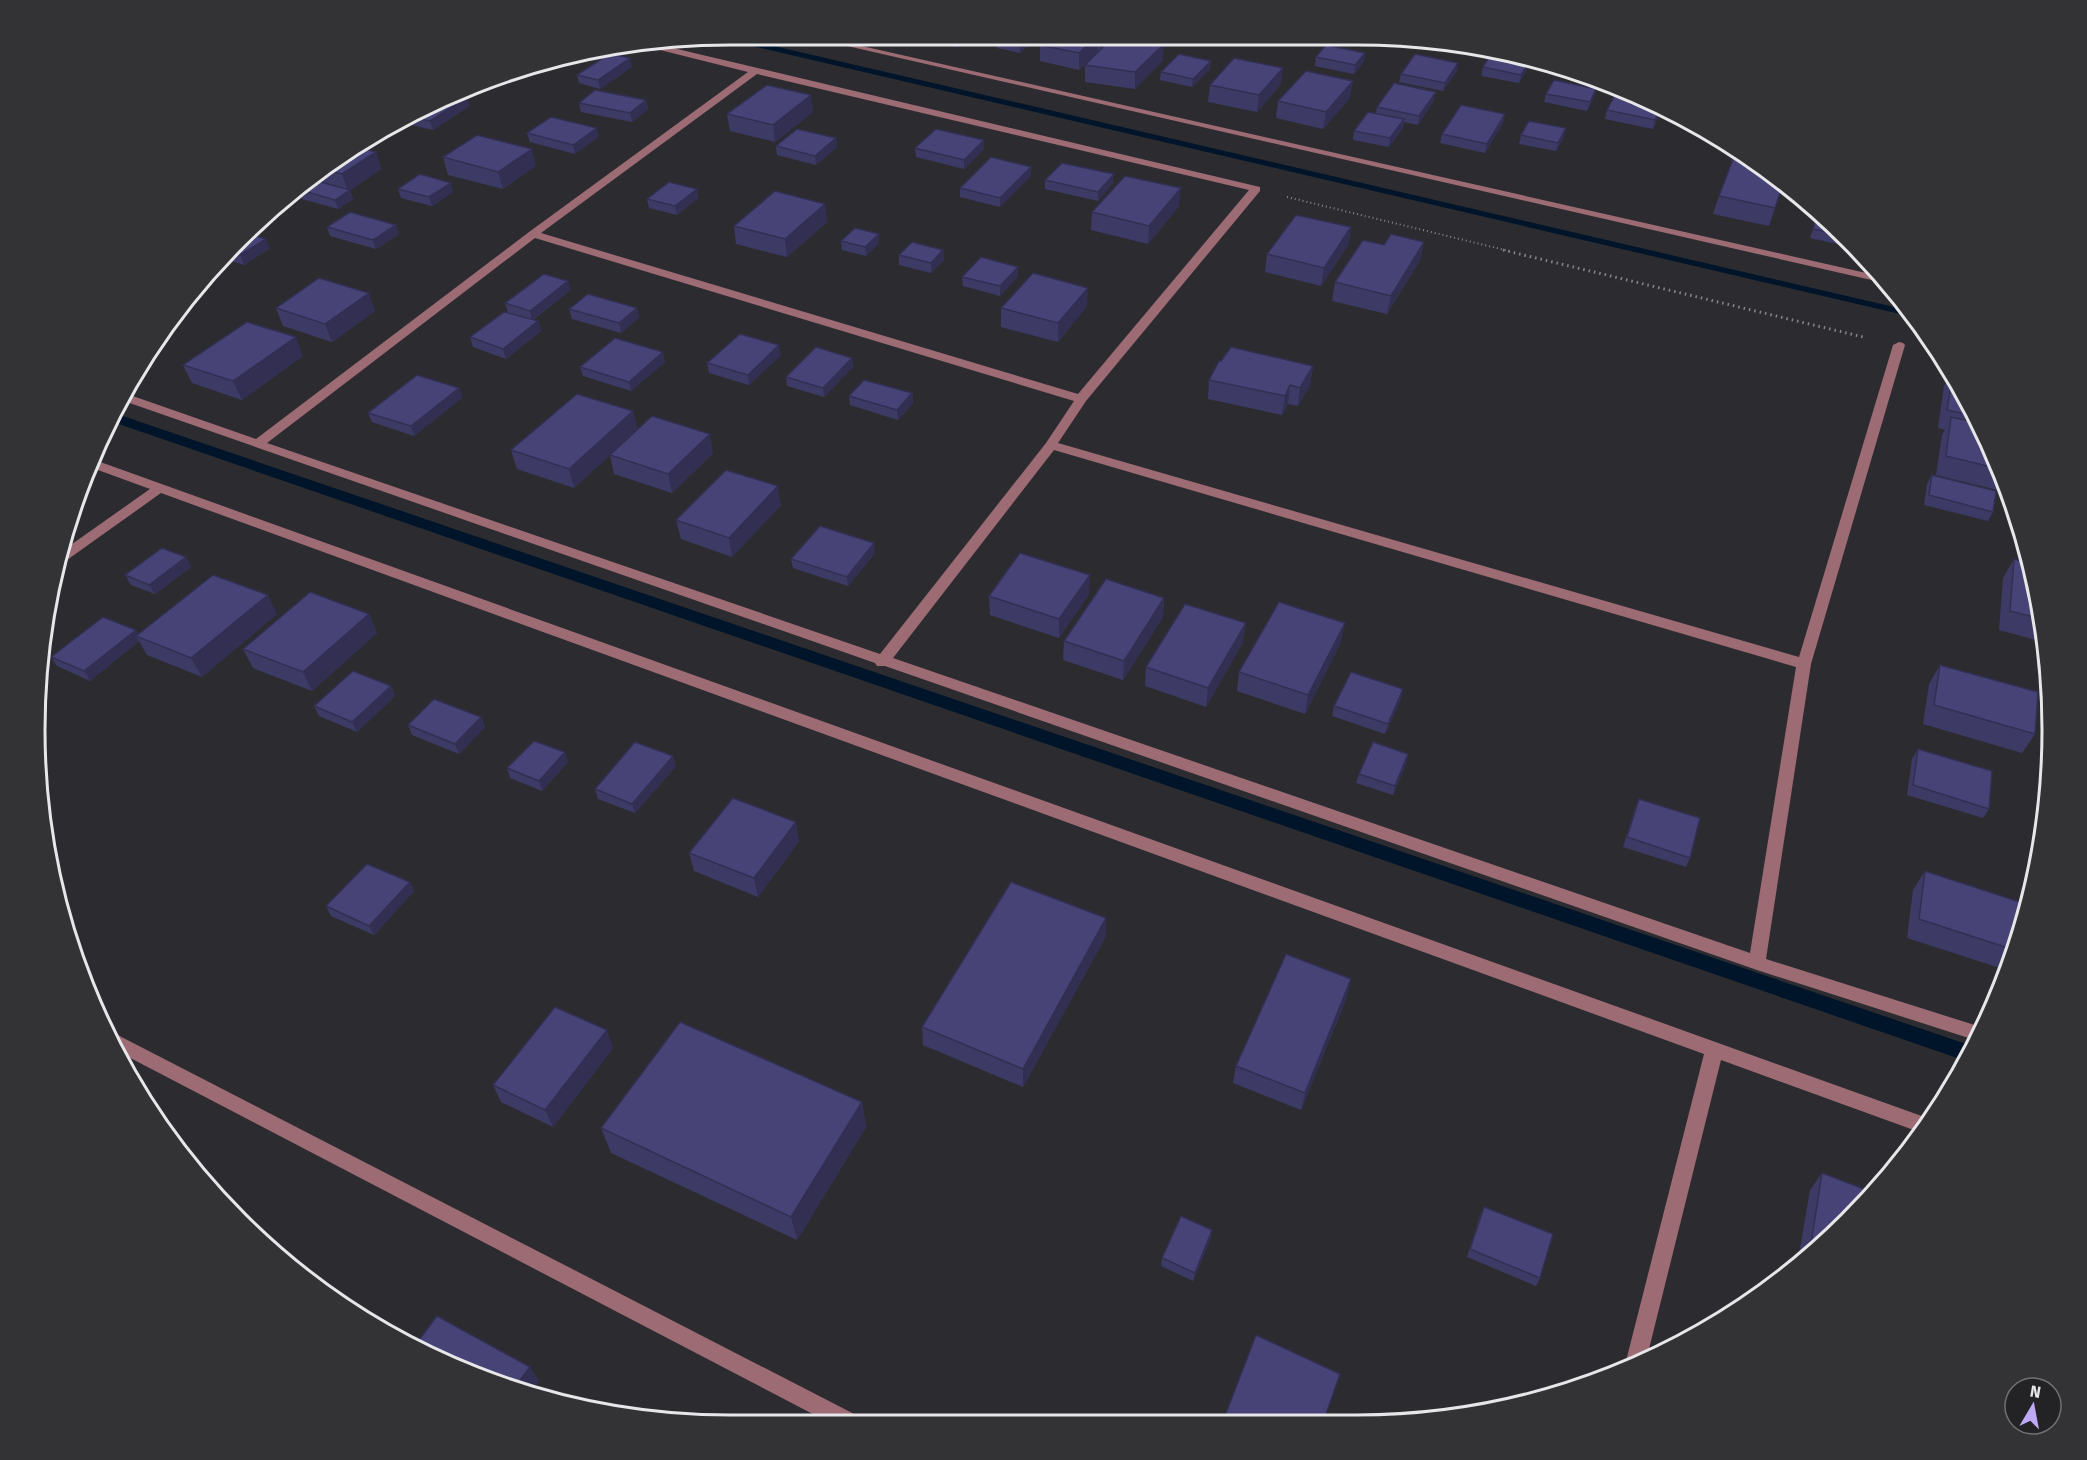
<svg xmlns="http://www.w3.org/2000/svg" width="2087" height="1460" viewBox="0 0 2087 1460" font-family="'Fira Sans',sans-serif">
  <rect width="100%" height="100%" fill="#2c2c30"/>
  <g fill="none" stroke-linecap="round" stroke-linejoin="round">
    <g fill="#01152a" fill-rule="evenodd">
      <path d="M727 35 1907 310 1913 317 714 37Z"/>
      <path d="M114 414H117L1975 1047 1966 1061 110 421Z"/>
    </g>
    <path stroke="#87878a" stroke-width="2" stroke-dasharray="1 3" stroke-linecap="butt" d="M1287 197 1509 251"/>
    <path stroke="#87878a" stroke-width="3" stroke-dasharray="1.5 4" stroke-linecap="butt" d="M1503 250 1863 337"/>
    <g fill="#9d6b74" fill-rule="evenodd">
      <path d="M799 35H813L1884 277 1889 284Z"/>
      <path d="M656 44 1260 187V191L1086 401 1058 443 1799 657 1893 345 1899 342 1903 343 1905 345 1811 664 1766 959 1984 1028 1978 1041 1757 970 885 666H877L875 663 121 400 125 394H127L256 439 529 232 748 72 644 46ZM757 74 1249 190 1078 394 541 233ZM535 238 1074 401 1046 443 880 654 267 443ZM1054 450 1796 667 1750 953 893 658Z"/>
      <path d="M90 459H92L1930 1119 1922 1133 1721 1060 1646 1361 1626 1368 1625 1365 1704 1054 161 493 67 560 61 561 65 549 150 489 87 466Z"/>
      <path d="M106 1029 858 1416 862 1423H830L115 1050 103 1030Z"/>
    </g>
  </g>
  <g fill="#3d3a66">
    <path d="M879 34H912L905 40Z"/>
    <path d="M923 34H971L957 47 923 40Z"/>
    <path d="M1002 34H1033V41L1020 53 997 48V39Z"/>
    <path d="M1109 38 1163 60 1135 89 1085 82V65L1098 51 1079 70 1040 61V45Z"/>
    <path d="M1491 48 1511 53 1509 56 1530 60 1528 68 1519 83 1481 76 1483 67 1490 56H1489Z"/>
    <path d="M1365 53 1364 61 1354 74 1315 66 1316 57Z"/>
    <path d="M632 67 600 89 579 83 577 75Z"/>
    <path d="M1210 69 1192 87 1160 80 1161 72Z"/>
    <path d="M1457 71 1443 91 1399 82 1401 74Z"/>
    <path d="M1281 84 1257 112 1208 102 1210 85Z"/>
    <path d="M453 93 467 97 469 106 433 130 411 125 409 117Z"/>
    <path d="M1546 94 1594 97 1587 111 1544 102Z"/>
    <path d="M1630 94 1662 108 1653 129 1605 119 1607 110Z"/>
    <path d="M1350 98 1323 129 1276 118 1278 101Z"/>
    <path d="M646 100 648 109 632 122 581 112 579 103Z"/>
    <path d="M1434 100 1418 125 1404 122 1403 128 1389 147 1353 140 1354 131 1376 113 1377 107Z"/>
    <path d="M813 112 775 142 730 131 727 114Z"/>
    <path d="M1505 114 1503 123 1485 153 1440 143 1442 134Z"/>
    <path d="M597 128 598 137 575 154 530 142 527 133Z"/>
    <path d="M1566 128 1564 137 1556 151 1519 144 1521 135Z"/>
    <path d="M836 138 837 147 816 165 777 155 776 146Z"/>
    <path d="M984 140V149L964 169 916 157 915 148Z"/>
    <path d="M344 152H376L381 169 350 190 353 199 338 209 302 199 299 191 310 182H309Z"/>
    <path d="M443 157 536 166 503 189 448 175Z"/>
    <path d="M1754 163 1775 208 1769 226 1713 214 1719 196Z"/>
    <path d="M1031 167V176L1000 207 960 197V188Z"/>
    <path d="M1045 180 1113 183 1098 201 1045 189Z"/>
    <path d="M398 189 453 192 432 206 401 198Z"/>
    <path d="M697 189 698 198 677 215 649 208 647 199Z"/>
    <path d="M1179 206 1148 244 1091 230 1092 212Z"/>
    <path d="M1818 213 1852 246V247L1810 238Z"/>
    <path d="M827 222 787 257 736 244 734 226Z"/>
    <path d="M327 227 399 234 376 249 330 236Z"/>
    <path d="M1351 227 1348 245 1321 286 1265 272 1267 254Z"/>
    <path d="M250 234 270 248 244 265 222 258Z"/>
    <path d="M879 234V243L866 256 842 250 841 241Z"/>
    <path d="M1424 242 1420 260 1387 314 1332 301 1335 282 1384 245Z"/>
    <path d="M943 250 944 260 931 273 899 265V255Z"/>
    <path d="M1018 276 1000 296 963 286 962 277Z"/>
    <path d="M571 290 533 320 538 321 541 331 506 359 473 347 470 337 508 313 505 303Z"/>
    <path d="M1087 306 1058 342 1001 327V308Z"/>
    <path d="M276 308 375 311 332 342 283 326Z"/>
    <path d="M637 308 639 318 621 333 572 319 569 309Z"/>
    <path d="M663 352 665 362 631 391 583 376 580 367Z"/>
    <path d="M781 355 749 385 709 373 707 363Z"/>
    <path d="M303 356 242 400 192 383 183 365Z"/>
    <path d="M852 358 853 367 824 397 787 386 786 377Z"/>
    <path d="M1221 361 1313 366 1310 385 1298 406 1288 404 1282 415 1208 399 1209 380Z"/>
    <path d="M1952 371 1959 382 2010 493 1936 475 1942 435 1945 430 1938 428 1944 386Z"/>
    <path d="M459 388 462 398 414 436 372 422 368 413Z"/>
    <path d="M912 393 913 403 898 420 850 405 849 396Z"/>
    <path d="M633 411 637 430 574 488 517 469 511 450Z"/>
    <path d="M713 453 672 493 614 474 610 455Z"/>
    <path d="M1932 475 1993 512 1988 521 1924 505 1927 484Z"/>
    <path d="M781 505 732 557 681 539 676 520Z"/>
    <path d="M875 553 848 586 793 568 791 559Z"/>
    <path d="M186 557 191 567 155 594 131 585 125 575Z"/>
    <path d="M2014 559 2029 563 2046 639 2047 643 1999 630 2003 578Z"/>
    <path d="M1089 594 1059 638 990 615 989 596Z"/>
    <path d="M1164 598 1163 617 1123 680 1063 660 1064 641Z"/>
    <path d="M277 614 202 677 147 655 139 641 90 681 57 666 51 657 136 630 138 634Z"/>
    <path d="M369 614 377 633 312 691 253 668 243 649Z"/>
    <path d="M1243 642 1206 707 1145 686 1146 667Z"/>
    <path d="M1341 642 1305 714 1237 691 1239 672Z"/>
    <path d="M1940 665 2035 734 2022 753 1923 724 1929 684Z"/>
    <path d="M391 686 395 696 357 732 319 716 314 706Z"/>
    <path d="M1401 699 1385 734 1332 716 1334 706Z"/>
    <path d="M481 717 485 727 459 754 412 735 408 725Z"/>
    <path d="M1918 749 1989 809 1983 818 1907 795 1912 759Z"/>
    <path d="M1408 754 1406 764 1393 795 1356 783 1359 774Z"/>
    <path d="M673 756 676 766 635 813 598 799 595 789Z"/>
    <path d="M568 762 542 791 510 778 507 768Z"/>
    <path d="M1639 799 1690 858 1686 867 1623 847 1635 808Z"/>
    <path d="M799 841 758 897 694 871 689 853Z"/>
    <path d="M1925 871 2025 920 2006 970 1907 938 1913 890Z"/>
    <path d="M410 882 414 891 374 935 331 916 326 906Z"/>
    <path d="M1106 936 1023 1087 923 1045 922 1027Z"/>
    <path d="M1347 997 1301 1110 1233 1083 1236 1066Z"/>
    <path d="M613 1048 553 1127 501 1102 493 1085Z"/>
    <path d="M862 1102 866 1127 797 1240 611 1153 601 1128Z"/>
    <path d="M1822 1173 1872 1192 1816 1253 1803 1261 1798 1260 1810 1190Z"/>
    <path d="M1484 1207 1540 1278 1536 1286 1467 1257 1480 1215Z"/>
    <path d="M1211 1238 1193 1281 1161 1266 1162 1258Z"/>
  </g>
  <g fill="#322f53">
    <path d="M905 34H912L905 40Z"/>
    <path d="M961 34H971L957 47V38Z"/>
    <path d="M1031 34H1033V41L1020 53V44Z"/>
    <path d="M1099 34H1109V41L1098 46V51L1079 70V53Z"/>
    <path d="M1164 44 1163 60 1135 89V72Z"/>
    <path d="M1365 53 1364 61 1354 74 1355 65Z"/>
    <path d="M630 58 632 67 600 89 598 80Z"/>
    <path d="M1530 60 1528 68 1519 83 1521 75Z"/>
    <path d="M1211 61 1210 69 1192 87 1193 79Z"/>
    <path d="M1458 63 1457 71 1443 91 1445 83Z"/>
    <path d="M1283 68 1281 84 1257 112 1259 95Z"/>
    <path d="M1353 81 1350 98 1323 129 1326 112Z"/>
    <path d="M1596 89 1594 97 1587 111 1590 102Z"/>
    <path d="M1436 92 1434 100 1418 125 1419 116Z"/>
    <path d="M811 95 813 112 775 142 773 125Z"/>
    <path d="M467 97 469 106 433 130 430 121Z"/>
    <path d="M646 100 648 109 632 122 630 113Z"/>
    <path d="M1661 108H1662L1653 129 1655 120Z"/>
    <path d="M1505 114 1503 123 1485 153 1487 144Z"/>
    <path d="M1404 119 1403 128 1389 147 1390 138Z"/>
    <path d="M597 128 598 137 575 154 573 145Z"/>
    <path d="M1566 128 1564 137 1556 151 1558 143Z"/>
    <path d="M836 138 837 147 816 165 815 156Z"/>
    <path d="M984 140V149L964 169V160Z"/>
    <path d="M532 149 536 166 503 189 498 172Z"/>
    <path d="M376 152 381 169 348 192 342 174Z"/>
    <path d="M1031 167V176L1000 207V198Z"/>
    <path d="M1114 174 1113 183 1098 201V192Z"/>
    <path d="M451 183 453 192 432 206 429 197Z"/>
    <path d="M1181 188 1179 206 1148 244 1149 226Z"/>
    <path d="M697 189 698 198 677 215 675 206Z"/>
    <path d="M350 190 353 199 338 209 335 200Z"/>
    <path d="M825 204 827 222 787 257 785 239Z"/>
    <path d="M396 225 399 234 376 249 373 240Z"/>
    <path d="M1351 227 1348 245 1321 286 1324 268Z"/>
    <path d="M879 234V243L866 256 865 247Z"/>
    <path d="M266 239 270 248 244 265 240 255Z"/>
    <path d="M1424 242 1420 260 1387 314 1391 296Z"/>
    <path d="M943 250 944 260 931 273V263Z"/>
    <path d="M1018 267V276L1000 296V286Z"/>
    <path d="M568 281 571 290 532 320 530 311Z"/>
    <path d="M1088 288 1087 306 1058 342V323Z"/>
    <path d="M369 293 375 311 332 342 325 324Z"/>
    <path d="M637 308 639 318 621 333 619 323Z"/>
    <path d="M538 321 541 331 506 359 503 349Z"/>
    <path d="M296 337 303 356 242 400 233 381Z"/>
    <path d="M779 345 781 355 749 385 748 375Z"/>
    <path d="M663 352 665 362 631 391 629 382Z"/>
    <path d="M852 358 853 367 824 397 823 388Z"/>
    <path d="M1313 366 1310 385 1298 406 1300 388Z"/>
    <path d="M1290 385 1288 404 1282 415 1285 396Z"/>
    <path d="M459 388 462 398 414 436 411 426Z"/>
    <path d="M912 393 913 403 898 420 897 410Z"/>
    <path d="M633 411 637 430 574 488 569 469Z"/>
    <path d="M710 434 713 453 672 493 668 474Z"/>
    <path d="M778 486 781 505 732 557 729 538Z"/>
    <path d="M874 543 875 553 848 586 847 577Z"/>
    <path d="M186 557 191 567 155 594 149 585Z"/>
    <path d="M1090 575 1089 594 1059 638V619Z"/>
    <path d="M268 595 277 614 202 677 191 658Z"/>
    <path d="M1164 598 1163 617 1123 680 1124 661Z"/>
    <path d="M369 614 377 633 312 691 303 672Z"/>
    <path d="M1246 623 1243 642 1206 707 1208 688Z"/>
    <path d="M1345 623 1341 642 1305 714 1308 695Z"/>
    <path d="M136 630 140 638 136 636 139 641 90 681 84 671Z"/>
    <path d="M391 686 395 696 357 732 352 722Z"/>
    <path d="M1403 689 1401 699 1385 734 1388 724Z"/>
    <path d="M481 717 485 727 459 754 455 744Z"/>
    <path d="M565 752 568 762 542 791 539 781Z"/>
    <path d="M1408 754 1406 764 1393 795 1395 786Z"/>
    <path d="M673 756 676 766 635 813 632 804Z"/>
    <path d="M796 822 799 841 758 897 754 878Z"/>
    <path d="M410 882 414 891 374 935 369 926Z"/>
    <path d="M1106 918V936L1023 1087V1069Z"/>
    <path d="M1351 979 1347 997 1301 1110 1305 1093Z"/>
    <path d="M607 1030 613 1048 553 1127 545 1110Z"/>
    <path d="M862 1102 866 1127 797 1240 791 1217Z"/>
    <path d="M1212 1230 1211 1238 1193 1281 1195 1273Z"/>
    <path d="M530 1367 539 1381 530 1394 514 1388Z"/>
  </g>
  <g fill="#474377" stroke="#322f53" stroke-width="1.5">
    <path d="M939 34H961L957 38Z"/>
    <path d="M1002 34H1031L1020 44 997 39Z"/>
    <path d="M1052 34H1099L1079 53 1040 45Z"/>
    <path d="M1114 34H1127L1164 44 1135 72 1085 65 1103 47 1098 46Z"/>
    <path d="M1326 45 1365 53 1355 65 1316 57Z"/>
    <path d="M1492 52 1530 60 1521 75 1483 67Z"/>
    <path d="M609 54 630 58 598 80 577 75Z"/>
    <path d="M1179 54 1211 61 1193 79 1161 72Z"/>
    <path d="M1415 54 1458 63 1445 83 1401 74Z"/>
    <path d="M1234 58 1283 68 1259 95 1210 85Z"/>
    <path d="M1306 71 1353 81 1326 112 1278 101Z"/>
    <path d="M1554 80 1596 89 1590 102 1546 94Z"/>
    <path d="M1394 83 1436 92 1419 116 1377 107Z"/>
    <path d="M767 85 811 95 773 125 727 114Z"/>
    <path d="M595 90 646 100 630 113 579 103Z"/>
    <path d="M1617 91 1630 94 1661 108 1655 120 1607 110Z"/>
    <path d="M453 93 467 97 430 121 410 116Z"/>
    <path d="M1461 105 1505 114 1487 144 1442 134Z"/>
    <path d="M1368 112 1404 119 1390 138 1354 131Z"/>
    <path d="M551 117 597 128 573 145 527 133Z"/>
    <path d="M1529 121 1566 128 1558 143 1521 135Z"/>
    <path d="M797 129 836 138 815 156 776 146Z"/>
    <path d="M936 129 984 140 964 160 915 148Z"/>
    <path d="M477 135 532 149 498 172 443 157Z"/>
    <path d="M354 146 376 152 342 174 323 170 344 152Z"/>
    <path d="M991 157 1031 167 1000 198 960 188Z"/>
    <path d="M1733 159 1754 163 1755 161 1784 181 1775 208 1719 196Z"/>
    <path d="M1062 163 1114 174 1098 192 1045 180Z"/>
    <path d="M420 174 451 183 429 197 398 189Z"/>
    <path d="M1125 176 1181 188 1149 226 1092 212Z"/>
    <path d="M313 180 350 190 335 200 300 190Z"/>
    <path d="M669 182 697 189 675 206 647 199Z"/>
    <path d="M775 191 825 204 785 239 734 226Z"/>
    <path d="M350 212 396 225 373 240 327 227Z"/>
    <path d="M1818 213 1841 235 1813 229Z"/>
    <path d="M1296 215 1351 227 1324 268 1267 254Z"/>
    <path d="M855 228 879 234 865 247 841 241Z"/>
    <path d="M250 234 266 239 240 255 229 252Z"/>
    <path d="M1391 234 1424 242 1391 296 1335 282 1363 240 1384 245Z"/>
    <path d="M912 242 943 250 931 263 899 255Z"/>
    <path d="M981 257 1018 267 1000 286 962 277Z"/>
    <path d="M1033 273 1088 288 1058 323 1001 308Z"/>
    <path d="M544 274 568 281 530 311 505 303Z"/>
    <path d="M319 278 369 293 325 324 276 308Z"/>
    <path d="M588 294 637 308 619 323 569 309Z"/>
    <path d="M504 312 538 321 503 349 470 337Z"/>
    <path d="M247 322 296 337 233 381 183 365Z"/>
    <path d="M740 334 779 345 748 375 707 363Z"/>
    <path d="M615 338 663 352 629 382 580 367Z"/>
    <path d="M816 347 852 358 823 388 786 377Z"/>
    <path d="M1231 347 1313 366 1300 388 1290 385 1285 396 1209 380 1219 361H1221Z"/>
    <path d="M1953 373 1959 382 1975 416 1947 410Z"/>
    <path d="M417 375 459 388 411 426 368 413Z"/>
    <path d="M864 380 912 393 897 410 849 396Z"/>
    <path d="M577 394 633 411 569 469 511 450Z"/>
    <path d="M652 416 710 434 668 474 610 455Z"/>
    <path d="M1951 417 1978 423 1999 469 1946 456Z"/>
    <path d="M726 470 778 486 729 538 676 520Z"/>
    <path d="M1932 475 1996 491 1993 512 1929 495Z"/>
    <path d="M820 526 874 543 847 577 791 559Z"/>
    <path d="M162 548 186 557 149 585 125 575Z"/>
    <path d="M1020 553 1090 575 1059 619 989 596Z"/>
    <path d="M2014 559 2029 563 2042 619 2010 611Z"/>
    <path d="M213 575 268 595 191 658 136 636Z"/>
    <path d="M1106 579 1164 598 1124 661 1064 641Z"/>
    <path d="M310 592 369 614 303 672 243 649Z"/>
    <path d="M1279 602 1345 623 1308 695 1239 672Z"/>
    <path d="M1185 604 1246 623 1208 688 1146 667Z"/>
    <path d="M103 617 136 630 84 671 51 657Z"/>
    <path d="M1940 665 2038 692 2035 734 1934 705Z"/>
    <path d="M353 671 391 686 352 722 314 706Z"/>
    <path d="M1351 672 1403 689 1388 724 1334 706Z"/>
    <path d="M434 699 481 717 455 744 408 725Z"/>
    <path d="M534 741 565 752 539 781 507 768Z"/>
    <path d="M635 742 673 756 632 804 595 789Z"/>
    <path d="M1373 742 1408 754 1395 786 1359 774Z"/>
    <path d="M1918 749 1992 771 1989 809 1913 785Z"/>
    <path d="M733 798 796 822 754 878 689 853Z"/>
    <path d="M1639 799 1700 818 1690 858 1627 837Z"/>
    <path d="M367 864 410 882 369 926 326 906Z"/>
    <path d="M1925 871 2026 904 2025 920 2014 950 1919 919Z"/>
    <path d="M1011 882 1106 918 1023 1069 922 1027Z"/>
    <path d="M1286 954 1351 979 1305 1093 1236 1066Z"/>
    <path d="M555 1007 607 1030 545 1110 493 1085Z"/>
    <path d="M680 1022 862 1102 791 1217 601 1128Z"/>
    <path d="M1822 1173 1872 1192 1821 1247 1811 1244Z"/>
    <path d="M1484 1207 1553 1234 1540 1278 1470 1249Z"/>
    <path d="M1181 1216 1212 1230 1195 1273 1162 1258Z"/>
    <path d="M437 1316 530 1367 514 1388 423 1354 413 1348Z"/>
    <path d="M1256 1335 1340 1374 1324 1420 1223 1421Z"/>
  </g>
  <path d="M0 0H2087V1460H0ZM730 45H1357A685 685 0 0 1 2042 730V730A685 685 0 0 1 1357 1415H730A685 685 0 0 1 45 730V730A685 685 0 0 1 730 45Z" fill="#333336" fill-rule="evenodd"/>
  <path fill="none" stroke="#e7e7e9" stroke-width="3" d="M730 45H1357A685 685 0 0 1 2042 730V730A685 685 0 0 1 1357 1415H730A685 685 0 0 1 45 730V730A685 685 0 0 1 730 45Z"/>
  <g transform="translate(2033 1406) rotate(10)"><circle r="28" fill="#232326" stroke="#717174" stroke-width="1.5"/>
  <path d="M0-4.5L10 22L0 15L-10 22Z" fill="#bea9f5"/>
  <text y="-9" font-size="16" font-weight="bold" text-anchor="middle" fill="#e7e7e9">N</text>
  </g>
</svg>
